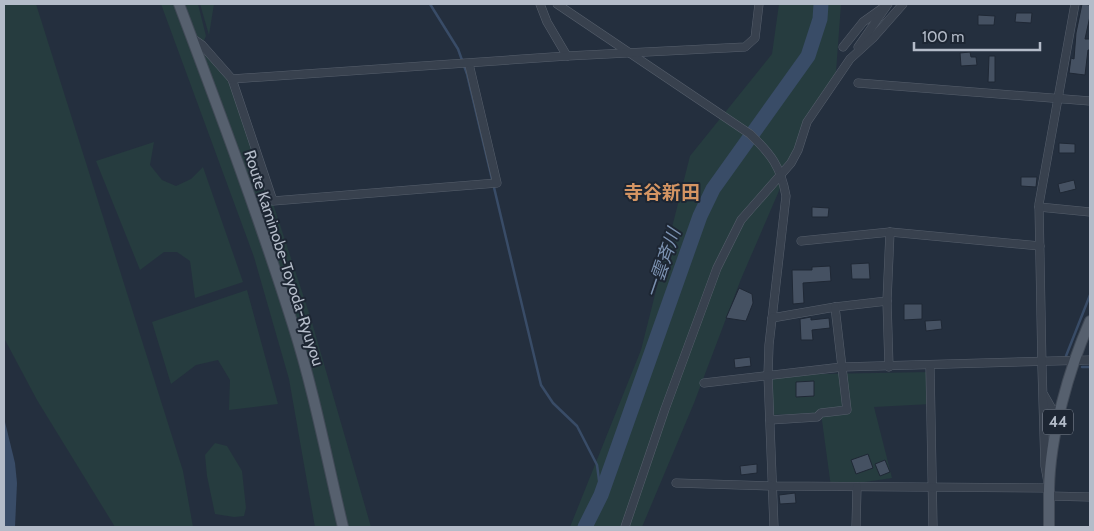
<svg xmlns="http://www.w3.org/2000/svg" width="1094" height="531" viewBox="0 0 1094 531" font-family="Cabin,'Noto Sans JP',sans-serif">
  <rect width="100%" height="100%" fill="#242f3e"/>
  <g fill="#263c3f">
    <path d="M4 4H36L183 471 193 527H115L37 400 4 338Z"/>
    <path d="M161 4H198L206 36 202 45 232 79 311 319 371 527H315L289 379 254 257Z"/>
    <path d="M200 4H214L209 35Z"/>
    <path d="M779 4H841L836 72 791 163 741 279 694 403 642 527H570L641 350 690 156 772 54Z"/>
    <path d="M154 142 150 165 162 180 176 186 191 179 203 167 243 282 195 298 190 261 177 252H164L140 270 96 161Z"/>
    <path d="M247 290 278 404 229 410 230 380 218 360 196 365 171 384 152 322Z"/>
    <path d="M930 372 931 404 874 407 892 478 831 487 821 413 770 415 768 375Z"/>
    <path d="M215 443 227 446 242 471 246 508 244 516 234 517 215 514 207 476 205 455Z"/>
  </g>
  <path fill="#394c67" d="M4 418 15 463 17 483 15 527H4Z"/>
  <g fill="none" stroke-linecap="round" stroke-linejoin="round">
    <g stroke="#394c67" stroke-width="2.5">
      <path d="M430 4 458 49 467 74 541 385 553 403 577 426 597 465 601 495"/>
      <path d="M1066 356 1090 295"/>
      <path d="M1082 367H1090"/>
    </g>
    <path stroke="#394c67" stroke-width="15" d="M585 527 601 495 700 216 713 189 808 56 820 19 821 4"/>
  </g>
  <g fill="#455162" stroke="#1f2835">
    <path d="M1082 4 1090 5V16L1085 39H1090V50H1088L1085 75 1069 73 1071 58 1074 59 1076 33Z"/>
    <path d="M1016 13H1032L1031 23 1015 22Z"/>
    <path d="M978 15 995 16 994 25H978Z"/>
    <path d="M970 52 971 57H976L977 65 961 66 960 53Z"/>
    <path d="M989 56H995V82H988Z"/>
    <path d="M1059 143 1075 144V153H1059Z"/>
    <path d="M1021 177H1037L1036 187 1021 186Z"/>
    <path d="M1074 180 1076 189 1060 193 1058 184Z"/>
    <path d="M812 207 829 208 828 217H812Z"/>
    <path d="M869 263 870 279H852L851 264Z"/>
    <path d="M830 266 831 281 803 283 804 303 793 304 792 270H812V267Z"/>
    <path d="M739 288 752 294 753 303 746 321 726 318Z"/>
    <path d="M904 304H922V319L904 320Z"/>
    <path d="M811 317V320L829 318 830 328 812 330 813 340H801L800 319Z"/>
    <path d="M941 320 942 329 926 331 925 321Z"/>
    <path d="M750 357 751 366 735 368 734 359Z"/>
    <path d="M814 381V396L796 397V382Z"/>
    <path d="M868 454 873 468 856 474 851 460Z"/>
    <path d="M885 460 890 472 880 476 875 464Z"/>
    <path d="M757 464V473L741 475 740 466Z"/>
    <path d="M795 493 796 503 780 504 779 495Z"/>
  </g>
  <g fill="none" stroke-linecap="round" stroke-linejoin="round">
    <defs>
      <g id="minor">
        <path d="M540 4 547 22 567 56"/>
        <path d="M557 4 750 134C771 154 781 167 786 196L769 345 768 375 774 527"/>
        <path d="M192 38 202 45 232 79 273 201 497 183 469 64"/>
        <path d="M843 47 863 22 884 7"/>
        <path d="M858 47 888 4"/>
        <path d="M232 79 567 56 745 47 755 38 759 4"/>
        <path d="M858 83 1090 101"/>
        <path d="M1039 207 1090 212"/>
        <path d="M801 241 890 232 1040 246"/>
        <path d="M772 318 835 307 887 301"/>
        <path d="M930 366 933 527"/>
        <path d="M889 367 887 301 890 232"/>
        <path d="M704 383 842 367 1090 360"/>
        <path d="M1044 395 1052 409 1060 412"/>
        <path d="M770 420 817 417 821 413 847 410 835 307"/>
        <path d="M676 483 773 486 1049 488 1045 466 1042 368 1039 204 1075 4"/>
        <path d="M1049 496 1090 497"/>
        <path d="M625 527 665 409 717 268 741 220 791 163 798 150 807 122 850 59 873 38 903 4"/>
        <path d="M856 527 857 487"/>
      </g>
      <g id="major">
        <path d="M179 4C219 110 259 217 293 325 314 391 327 460 343 527"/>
        <path d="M1049 527C1049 514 1049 501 1049 489 1050 435 1069 369 1090 321"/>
      </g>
    </defs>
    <use href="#minor" stroke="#565f6c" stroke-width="9"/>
    <use href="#major" stroke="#414a57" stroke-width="12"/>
    <use href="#minor" stroke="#38414e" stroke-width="8"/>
    <use href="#major" stroke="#56606e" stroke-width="10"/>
  </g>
  <g text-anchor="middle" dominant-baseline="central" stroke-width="4" stroke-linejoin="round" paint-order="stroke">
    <rect fill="#1d2633" stroke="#878f9c" stroke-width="1" x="1043" y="409.5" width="30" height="25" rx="4"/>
    <g font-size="15" font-weight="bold" fill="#b4bcc9">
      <text x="1058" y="422">44</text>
    </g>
    <g font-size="16" fill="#b4bcc9" stroke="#1d2633">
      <text transform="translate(284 258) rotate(72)">Route Kaminobe-Toyoda-Ryuyou</text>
    </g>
    <g font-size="18" font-style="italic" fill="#7c92b1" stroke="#1d2633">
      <text transform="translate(663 263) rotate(-71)">一雲斉川</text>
    </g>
    <g font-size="19" font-weight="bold" fill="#d59563" stroke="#1d2633">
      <text x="662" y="192">寺谷新田</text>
    </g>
  </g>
  <rect width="1094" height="531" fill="none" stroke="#b4bcc9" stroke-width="10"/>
  <path d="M914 42v8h126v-8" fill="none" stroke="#b4bcc9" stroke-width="2.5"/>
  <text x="922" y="42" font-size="15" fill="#b4bcc9" stroke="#1d2633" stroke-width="4" paint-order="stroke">100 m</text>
</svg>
